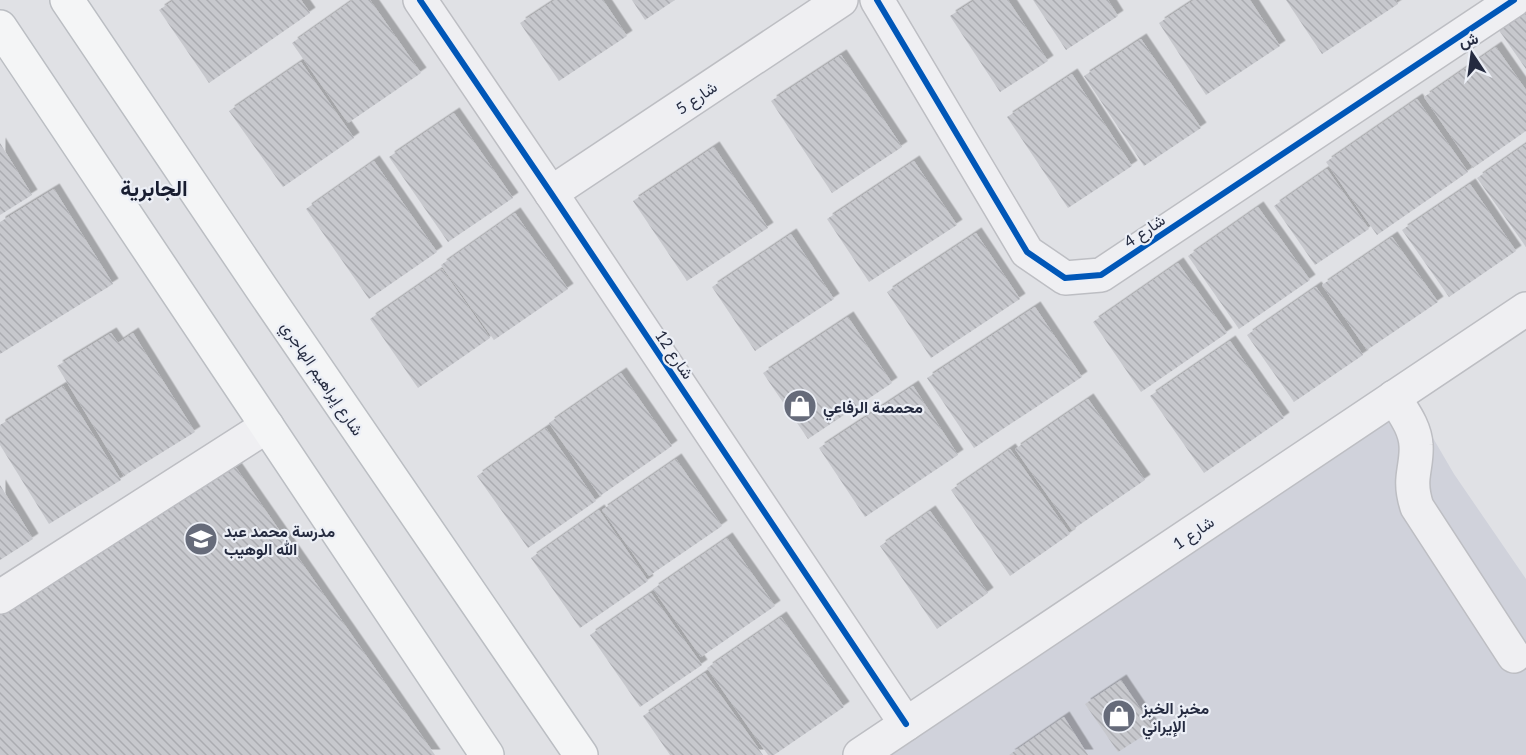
<svg xmlns="http://www.w3.org/2000/svg" width="1526" height="755" viewBox="0 0 1526 755" font-family="Lato,Vazirmatn,sans-serif">
  <defs>
    <pattern id="building-back-hatch" width="6" height="6" patternUnits="userSpaceOnUse" patternTransform="scale(1.5)"><rect width="6" height="6" fill="#c7c8cd"/><path d="M-1 5l2 2M0 0l6 6M5-1l2 2" fill="none" stroke="#abacb1"/></pattern>
    <filter id="shadow"><feDropShadow dx="5.5" dy="-5.5" stdDeviation="0" flood-color="#0004"/></filter>
  </defs>
  <rect width="100%" height="100%" fill="#e0e1e5"/>
  <path fill="#d0d2db" d="M1405 390 1454 474 1526 579V755H860Z"/>
  <g fill="url(#building-back-hatch)" filter="url(#shadow)">
    <path d="M174 0H301L310 13 209 83 159 10Z"/>
    <path d="M353 0H370L421 73 348 123 292 43Z"/>
    <path d="M555 0H603L627 36 559 81 520 23Z"/>
    <path d="M632 0H675L645 20Z"/>
    <path d="M975 0H1008L1048 61 1000 92 950 16Z"/>
    <path d="M1033 0H1108L1118 16 1066 50Z"/>
    <path d="M1194 0H1250L1280 46 1206 95 1159 23Z"/>
    <path d="M1286 0H1396L1398 4 1322 54Z"/>
    <path d="M1526 6V69L1496 26Z"/>
    <path d="M1141 39 1201 128 1144 166 1084 76Z"/>
    <path d="M1496 47 1526 90V131L1473 168 1424 97Z"/>
    <path d="M841 55 902 147 832 193 771 101Z"/>
    <path d="M301 62 354 138 283 187 229 111Z"/>
    <path d="M1072 74 1132 166 1068 208 1007 117Z"/>
    <path d="M1417 99 1468 172 1377 235 1326 162Z"/>
    <path d="M454 113 513 198 448 242 389 157Z"/>
    <path d="M0 143 32 195 0 215Z"/>
    <path d="M1526 144V247L1477 178Z"/>
    <path d="M714 147 768 228 687 281 633 201Z"/>
    <path d="M374 161 437 252 369 299 306 209Z"/>
    <path d="M914 161 957 225 869 282 827 219Z"/>
    <path d="M1327 169 1369 229 1315 265 1274 206Z"/>
    <path d="M1470 184 1516 251 1449 297 1402 230Z"/>
    <path d="M54 189 113 284 0 354V222Z"/>
    <path d="M1258 207 1310 280 1239 329 1188 256Z"/>
    <path d="M515 213 568 289 494 340 441 265Z"/>
    <path d="M976 233 1020 299 931 358 887 292Z"/>
    <path d="M791 234 834 299 755 351 712 287Z"/>
    <path d="M1392 237 1438 302 1367 350 1322 285Z"/>
    <path d="M1178 263 1227 333 1141 392 1093 322Z"/>
    <path d="M442 269 490 338 418 388 370 319Z"/>
    <path d="M1316 287 1363 355 1294 402 1247 335Z"/>
    <path d="M1035 307 1082 377 974 448 927 378Z"/>
    <path d="M848 317 892 383 808 439 763 373Z"/>
    <path d="M111 333 118 343 133 333 195 432 124 476 57 366Z"/>
    <path d="M1230 341 1284 418 1204 473 1150 396Z"/>
    <path d="M621 373 672 446 600 496 549 423Z"/>
    <path d="M63 386 121 480 49 524 0 445V425Z"/>
    <path d="M913 386 958 455 865 517 819 448Z"/>
    <path d="M1088 399 1145 480 1072 530 1015 449Z"/>
    <path d="M546 428 596 501 528 548 477 476Z"/>
    <path d="M1010 449 1070 534 1010 576 951 490Z"/>
    <path d="M676 459 722 526 649 576 602 510Z"/>
    <path d="M234 465 435 755H0V613Z"/>
    <path d="M0 485 33 539 0 560Z"/>
    <path d="M599 510 648 581 580 628 531 558Z"/>
    <path d="M930 511 988 593 937 629 880 546Z"/>
    <path d="M727 538 775 606 701 657 653 589Z"/>
    <path d="M651 593 702 665 640 707 590 635Z"/>
    <path d="M781 617 844 707 774 755H768L707 668Z"/>
    <path d="M705 673 763 755H670L643 716Z"/>
    <path d="M1121 680 1154 729 1118 752 1085 704Z"/>
    <path d="M1064 717 1088 755H1009Z"/>
  </g>
  <g fill="none" stroke-linecap="round" stroke-linejoin="round">
    <defs>
      <g id="minor">
        <path d="M420 0 551 193 906 724"/>
        <path d="M877 0 1027 252 1065 278 1101 275 1514 0"/>
        <path d="M551 193 841 0"/>
        <path d="M1394 397C1403 412 1415 427 1416 445 1417 456 1414 467 1413 478 1412 488 1414 498 1417 507L1514 656"/>
        <path d="M0 597 267 426"/>
        <path d="M860 755 1526 309"/>
      </g>
      <g id="major">
        <path d="M67 0 262 289 581 755"/>
        <path d="M0 27 487 755"/>
      </g>
    </defs>
    <use href="#minor" stroke="#bdbec3" stroke-width="36"/>
    <use href="#major" stroke="#bbbec3" stroke-width="36"/>
    <use href="#minor" stroke="#efeff2" stroke-width="33"/>
    <use href="#major" stroke="#f4f5f6" stroke-width="33"/>
    <defs>
      <g id="cycleway">
        <path d="M420 0 551 193 906 724"/>
        <path d="M877 0 1027 252 1065 278 1101 275 1514 0"/>
      </g>
    </defs>
    <use href="#cycleway" stroke="#eceff6" stroke-width="10"/>
    <use href="#cycleway" stroke="#0057b8" stroke-width="6"/>
  </g>
  <defs>
    <symbol id="shop-disc" viewBox="-11 -11 22 22"><circle r="9.5" fill="#666b7a" stroke="#eceff6"/><path d="M-5-2.5h2.3a2.7 3.5 0 0 1 5.4 0H5L5.5 6h-11ZM-1.5-2.5h3a1.5 2.3 0 0 0-3 0Z" fill="#fff"/></symbol>
    <symbol id="school-disc" viewBox="-11 -11 22 22"><circle r="9.5" fill="#666b7a" stroke="#eceff6"/><path d="M0-5L7-2L0 1L-7-2ZM-4 1L0 2.5L4 1V4Q0 6-4 4Z" fill="#fff"/></symbol>
  </defs>
  <g fill-rule="evenodd">
    <use href="#shop-disc" x="781" y="387" width="38" height="38"/>
    <use href="#school-disc" x="182" y="520" width="38" height="38"/>
    <use href="#shop-disc" x="1100" y="697" width="38" height="38"/>
  </g>
  <g text-anchor="middle" dominant-baseline="central" stroke-width="4.5" stroke-linejoin="round" paint-order="stroke">
    <g font-size="16" fill="#252b40" stroke="#eceff6">
      <text transform="translate(696 97) rotate(-34)">شارع 5</text>
      <text transform="translate(1144 230) rotate(-34)">شارع 4</text>
      <text transform="translate(675 354) rotate(56)">شارع 12</text>
      <text transform="translate(323 378) rotate(56)">شارع إبراهيم الهاجري</text>
      <text transform="translate(1193 532) rotate(-34)">شارع 1</text>
    </g>
    <g font-size="16" font-weight="bold" fill="#252b40" stroke="#eceff6" text-anchor="start">
      <text x="823" y="406">محمصة الرفاعي</text>
      <text x="224" y="530">مدرسة محمد عبد<tspan x="224" dy="18">الله الوهيب</tspan></text>
      <text x="1142" y="707">مخبز الخبز<tspan x="1142" dy="18">الإيراني</tspan></text>
    </g>
    <g font-size="22" font-weight="bold" fill="#181d30" stroke="#eceff6">
      <text x="154" y="187">الجابرية</text>
    </g>
  </g>
  <g transform="translate(1472 54) rotate(347)" stroke="#eceff6" stroke-width="4.5" paint-order="stroke">
  <path d="M0-4.5L10 22L0 15L-10 22Z" fill="#252b40"/>
  <text y="-9" font-size="16" font-weight="bold" text-anchor="middle" fill="#252b40">ش</text>
  </g>
</svg>
